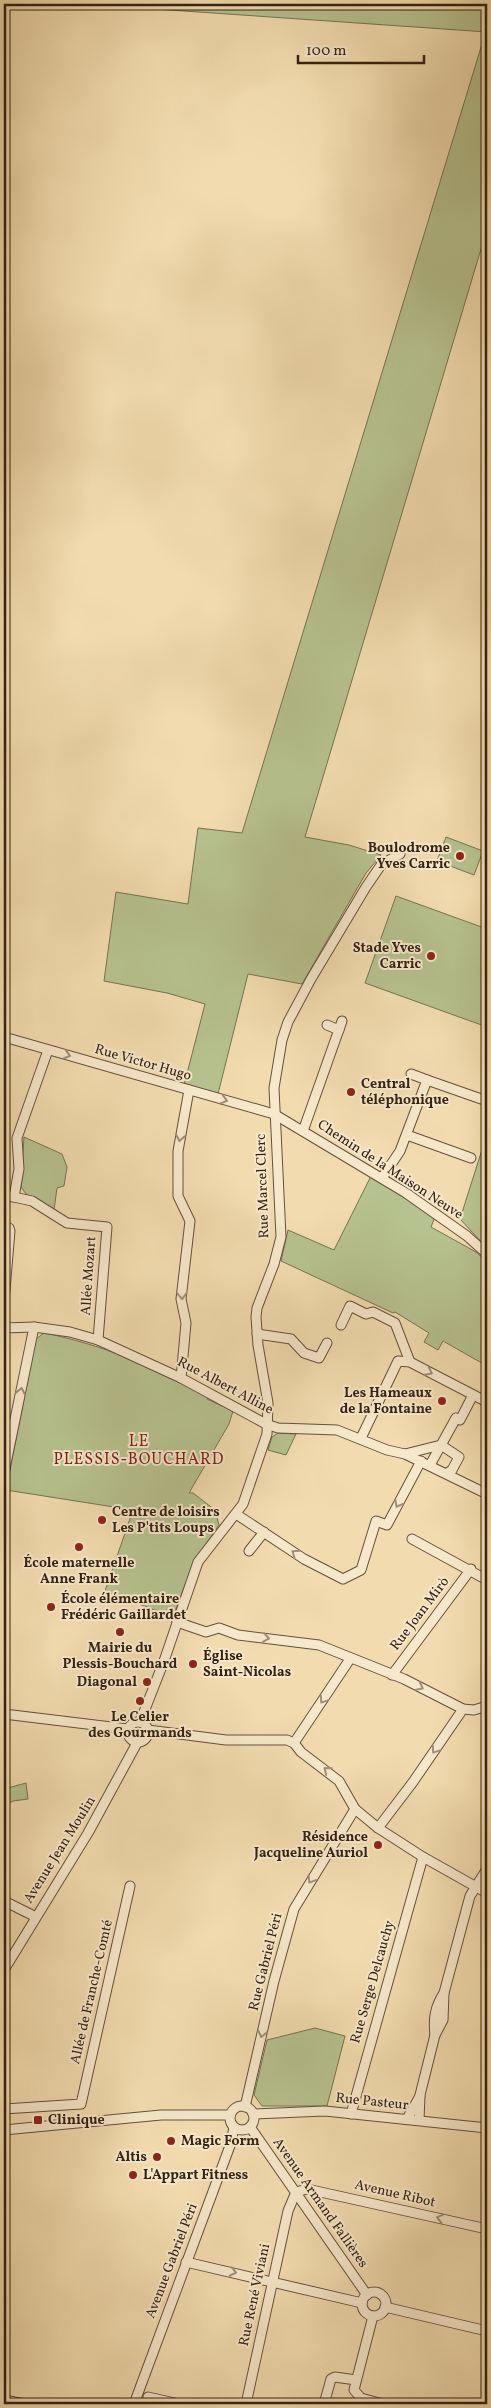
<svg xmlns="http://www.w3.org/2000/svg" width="491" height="2408" viewBox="0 0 491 2408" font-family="Vollkorn,serif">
  <rect width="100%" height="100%" fill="#f2dcaf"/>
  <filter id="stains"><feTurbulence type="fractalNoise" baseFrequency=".004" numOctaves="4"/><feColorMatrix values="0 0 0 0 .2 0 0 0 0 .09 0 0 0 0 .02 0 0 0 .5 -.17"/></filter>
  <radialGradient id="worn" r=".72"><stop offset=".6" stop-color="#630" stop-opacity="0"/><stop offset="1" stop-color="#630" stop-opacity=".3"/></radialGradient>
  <g fill="#b6c28f" stroke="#767252">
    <path d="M46 4H487V32L155 9Z"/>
    <path d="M485 34 487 35V229L305 837 349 845 381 855 366 873 302 984 248 974 218 1094 184 1085 205 1004 167 993 104 981 116 892 188 904 198 828 242 833Z"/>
    <path d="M446 837 483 851 474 875 437 861Z"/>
    <path d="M396 896 487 929V1027L365 983Z"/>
    <path d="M487 1134V1248L460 1219Z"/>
    <path d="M24 1137 62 1154 67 1167 64 1186 57 1188 54 1210 26 1194 21 1187Z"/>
    <path d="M371 1176 435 1217 431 1227 476 1252 487 1262V1366L443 1341 438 1350 424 1342 429 1333 395 1312 393 1313 281 1261 288 1230 334 1250Z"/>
    <path d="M44 1333C101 1344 157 1368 209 1394L207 1399 233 1411 229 1424 189 1493H193L215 1510 219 1525 194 1561 173 1617 105 1591 133 1510 6 1490 36 1339Z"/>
    <path d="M278 1433 296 1434 286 1455 268 1450 272 1437Z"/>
    <path d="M26 1783 28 1799 13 1801 6 1805 4 1789Z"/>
    <path d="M315 2028 345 2036 327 2106H262L254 2095 267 2040Z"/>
  </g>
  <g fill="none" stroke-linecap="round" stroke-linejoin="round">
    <defs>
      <g id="minor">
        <path d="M327 1025 339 1030"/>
        <path d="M4 1037 274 1114 406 1193 467 1236 487 1254"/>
        <path d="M48 1050 17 1138 19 1169 14 1197 32 1201 67 1223 107 1227 98 1340"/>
        <path d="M411 1074 427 1080"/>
        <path d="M303 1131 342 1021"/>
        <path d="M407 1135 471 1158"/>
        <path d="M382 1178 400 1151 427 1080 487 1101"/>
        <path d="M4 1196 14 1197"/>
        <path d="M4 1226 9 1228 10 1231 4 1302"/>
        <path d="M341 1325 350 1306 366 1314 373 1312 395 1323 410 1362"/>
        <path d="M4 1328 34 1327 70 1332 98 1340 181 1378 266 1424 278 1428 337 1430 387 1450 405 1454 487 1494"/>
        <path d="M257 1334 291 1339 304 1353 319 1358 327 1343"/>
        <path d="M181 1378 186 1323 181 1299 190 1221 178 1196V1151L189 1090"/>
        <path d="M361 1438 398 1361 410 1362 487 1402"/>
        <path d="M405 1454 441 1445 459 1457 452 1470 447 1473"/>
        <path d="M430 1465 456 1418 460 1420 473 1395"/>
        <path d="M4 1473 34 1327"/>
        <path d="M236 1514 304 1559 343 1579 361 1570 376 1521 387 1525 421 1461"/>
        <path d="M412 1539 487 1580"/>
        <path d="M249 1551 264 1532"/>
        <path d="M177 1622 206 1632 219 1628 238 1635 319 1645 404 1679 463 1709 474 1710 487 1706"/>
        <path d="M392 1675 471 1569"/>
        <path d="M4 1714 128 1729"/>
        <circle cx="138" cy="1732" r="10"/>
        <path d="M140 1722 164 1661 198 1562 243 1504 267 1434 268 1403 258 1345 256 1317 257 1308 274 1264 281 1237 274 1088 282 1040 288 1022 311 979 366 887 381 865 400 854"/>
        <path d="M148 1730 226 1740H287L294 1743 301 1752 339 1781 355 1809 378 1828 423 1857 487 1893"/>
        <path d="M294 1743 350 1659"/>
        <path d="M378 1828 413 1782 463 1709"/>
        <path d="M4 1901 36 1917"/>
        <path d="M4 1970 88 1833 137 1743"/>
        <path d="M435 2035C433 2018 435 2007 444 1993L470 1896 487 1869"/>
        <circle cx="242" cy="2118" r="12"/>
        <path d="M245 2107 274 1981 294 1909 355 1809"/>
        <path d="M4 2109 81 2104 130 1886"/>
        <path d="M253 2114 325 2111 487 2128"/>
        <path d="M351 2114 423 1857"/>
        <path d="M407 2119 420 2096"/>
        <path d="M419 2120 420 2095 435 2035 443 2020 444 1993"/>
        <path d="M250 2127 367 2295"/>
        <path d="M4 2130 161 2115H230"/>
        <path d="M186 2262 362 2303"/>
        <circle cx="374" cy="2304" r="12"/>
        <path d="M385 2307 487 2331"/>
        <path d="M373 2316 354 2390 361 2398 383 2404"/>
        <path d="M148 2397 179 2404"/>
        <path d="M4 2400 25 2404"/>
        <path d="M134 2404 231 2143 234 2127"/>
        <path d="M246 2404 288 2211 296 2192 307 2189 487 2229"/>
        <path d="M324 2404 331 2379 335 2377 356 2380"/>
      </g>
    </defs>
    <use href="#minor" stroke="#64503b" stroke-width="11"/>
    <use href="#minor" stroke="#f7e8cb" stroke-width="9"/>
  </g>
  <defs><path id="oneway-chevron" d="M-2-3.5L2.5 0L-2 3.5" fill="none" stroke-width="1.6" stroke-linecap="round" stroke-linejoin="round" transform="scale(1.25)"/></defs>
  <g stroke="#a08e79">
    <use href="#oneway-chevron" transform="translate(67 1055) rotate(16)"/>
    <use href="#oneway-chevron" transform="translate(224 1100) rotate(16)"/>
    <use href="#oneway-chevron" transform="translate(180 1138) rotate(100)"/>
    <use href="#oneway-chevron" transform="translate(182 1296) rotate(89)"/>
    <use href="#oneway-chevron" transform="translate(429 1372) rotate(27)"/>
    <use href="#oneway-chevron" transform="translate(21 1391) rotate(-79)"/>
    <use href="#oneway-chevron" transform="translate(398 1504) rotate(118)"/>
    <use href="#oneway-chevron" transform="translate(295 1553) rotate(-145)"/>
    <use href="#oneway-chevron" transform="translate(266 1638) rotate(8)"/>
    <use href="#oneway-chevron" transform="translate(420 1687) rotate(27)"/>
    <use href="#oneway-chevron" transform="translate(323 1700) rotate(124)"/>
    <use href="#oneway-chevron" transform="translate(435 1750) rotate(124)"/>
    <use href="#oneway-chevron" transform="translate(327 1770) rotate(-141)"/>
    <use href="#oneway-chevron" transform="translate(311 1880) rotate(121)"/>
    <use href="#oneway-chevron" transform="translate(262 2034) rotate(103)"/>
    <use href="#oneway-chevron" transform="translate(440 2218) rotate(-167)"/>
    <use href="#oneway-chevron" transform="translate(233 2272) rotate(12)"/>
  </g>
  <g fill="#8f2418" stroke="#f7e8cb" stroke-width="2">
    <circle cx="460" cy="856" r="5"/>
    <circle cx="431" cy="956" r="5"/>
    <circle cx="351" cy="1092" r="5"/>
    <circle cx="442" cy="1401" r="5"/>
    <circle cx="102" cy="1520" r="5"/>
    <circle cx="79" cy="1547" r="5"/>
    <circle cx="51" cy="1607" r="5"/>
    <circle cx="120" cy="1632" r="5"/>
    <circle cx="193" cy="1664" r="5"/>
    <circle cx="147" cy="1682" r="5"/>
    <circle cx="140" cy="1701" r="5"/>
    <circle cx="378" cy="1845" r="5"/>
    <rect x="33" y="2115" width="10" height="10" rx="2.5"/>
    <circle cx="171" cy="2141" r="5"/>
    <circle cx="157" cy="2157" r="5"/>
    <circle cx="133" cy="2175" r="5"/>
  </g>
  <g text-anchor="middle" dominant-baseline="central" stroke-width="4" stroke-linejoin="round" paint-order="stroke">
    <g font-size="14" font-weight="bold" fill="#352114" stroke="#f7e8cb" text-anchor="start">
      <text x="450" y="848" text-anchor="end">Boulodrome<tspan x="450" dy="16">Yves Carric</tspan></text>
      <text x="421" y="948" text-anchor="end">Stade Yves<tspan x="421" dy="16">Carric</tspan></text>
      <text x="361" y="1084">Central<tspan x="361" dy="16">téléphonique</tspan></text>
      <text x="432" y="1393" text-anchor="end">Les Hameaux<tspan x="432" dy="16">de la Fontaine</tspan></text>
      <text x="112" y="1512">Centre de loisirs<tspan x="112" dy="16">Les P'tits Loups</tspan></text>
      <text x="79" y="1563" text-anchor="middle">École maternelle<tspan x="79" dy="16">Anne Frank</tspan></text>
      <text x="61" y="1599">École élémentaire<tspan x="61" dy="16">Frédéric Gaillardet</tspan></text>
      <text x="120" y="1648" text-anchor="middle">Mairie du<tspan x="120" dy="16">Plessis-Bouchard</tspan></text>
      <text x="203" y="1656">Église<tspan x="203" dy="16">Saint-Nicolas</tspan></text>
      <text x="137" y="1682" text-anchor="end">Diagonal</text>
      <text x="140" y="1717" text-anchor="middle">Le Celier<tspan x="140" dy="16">des Gourmands</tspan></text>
      <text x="368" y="1837" text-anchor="end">Résidence<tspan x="368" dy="16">Jacqueline Auriol</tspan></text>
      <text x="48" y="2120">Clinique</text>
      <text x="181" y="2141">Magic Form</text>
      <text x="147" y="2157" text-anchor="end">Altis</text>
      <text x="143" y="2175">L'Appart Fitness</text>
    </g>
    <g font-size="14" fill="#352114" stroke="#f7e8cb">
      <text transform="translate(143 1063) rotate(16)">Rue Victor Hugo</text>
      <text transform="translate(390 1170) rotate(33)">Chemin de la Maison Neuve</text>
      <text transform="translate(263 1186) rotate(-92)">Rue Marcel Clerc</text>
      <text transform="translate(89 1276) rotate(-86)">Allée Mozart</text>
      <text transform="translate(225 1386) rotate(28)">Rue Albert Alline</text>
      <text transform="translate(420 1614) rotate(-53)">Rue Joan Mirò</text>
      <text transform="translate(60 1850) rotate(-58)">Avenue Jean Moulin</text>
      <text transform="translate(266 1962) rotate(-76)">Rue Gabriel Péri</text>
      <text transform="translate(373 1982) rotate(-74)">Rue Serge Delcauchy</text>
      <text transform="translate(92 1992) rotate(-77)">Allée de Franche-Comté</text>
      <text transform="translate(372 2102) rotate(6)">Rue Pasteur</text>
      <text transform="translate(395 2194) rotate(13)">Avenue Ribot</text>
      <text transform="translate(320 2203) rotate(55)">Avenue Armand Fallières</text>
      <text transform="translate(172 2261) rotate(-69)">Avenue Gabriel Péri</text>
      <text transform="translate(255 2295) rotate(-78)">Rue René Viviani</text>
    </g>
    <g font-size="16" letter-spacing="1" fill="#7a1f14" stroke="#f7e8cb">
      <text x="139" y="1442">LE<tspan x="139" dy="18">PLESSIS-BOUCHARD</tspan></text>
    </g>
  </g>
  <rect width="491" height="2408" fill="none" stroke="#f2dcaf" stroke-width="20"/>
  <rect x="5" y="5" width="481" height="2398" fill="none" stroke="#352114" stroke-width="2.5"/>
  <rect x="10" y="10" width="471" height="2388" fill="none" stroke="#352114"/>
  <path d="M298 55v8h126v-8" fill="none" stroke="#352114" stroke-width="2.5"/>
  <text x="306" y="55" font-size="15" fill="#352114" stroke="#f7e8cb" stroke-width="4" paint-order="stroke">100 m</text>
  <rect width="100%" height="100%" filter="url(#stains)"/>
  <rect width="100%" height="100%" fill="url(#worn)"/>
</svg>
